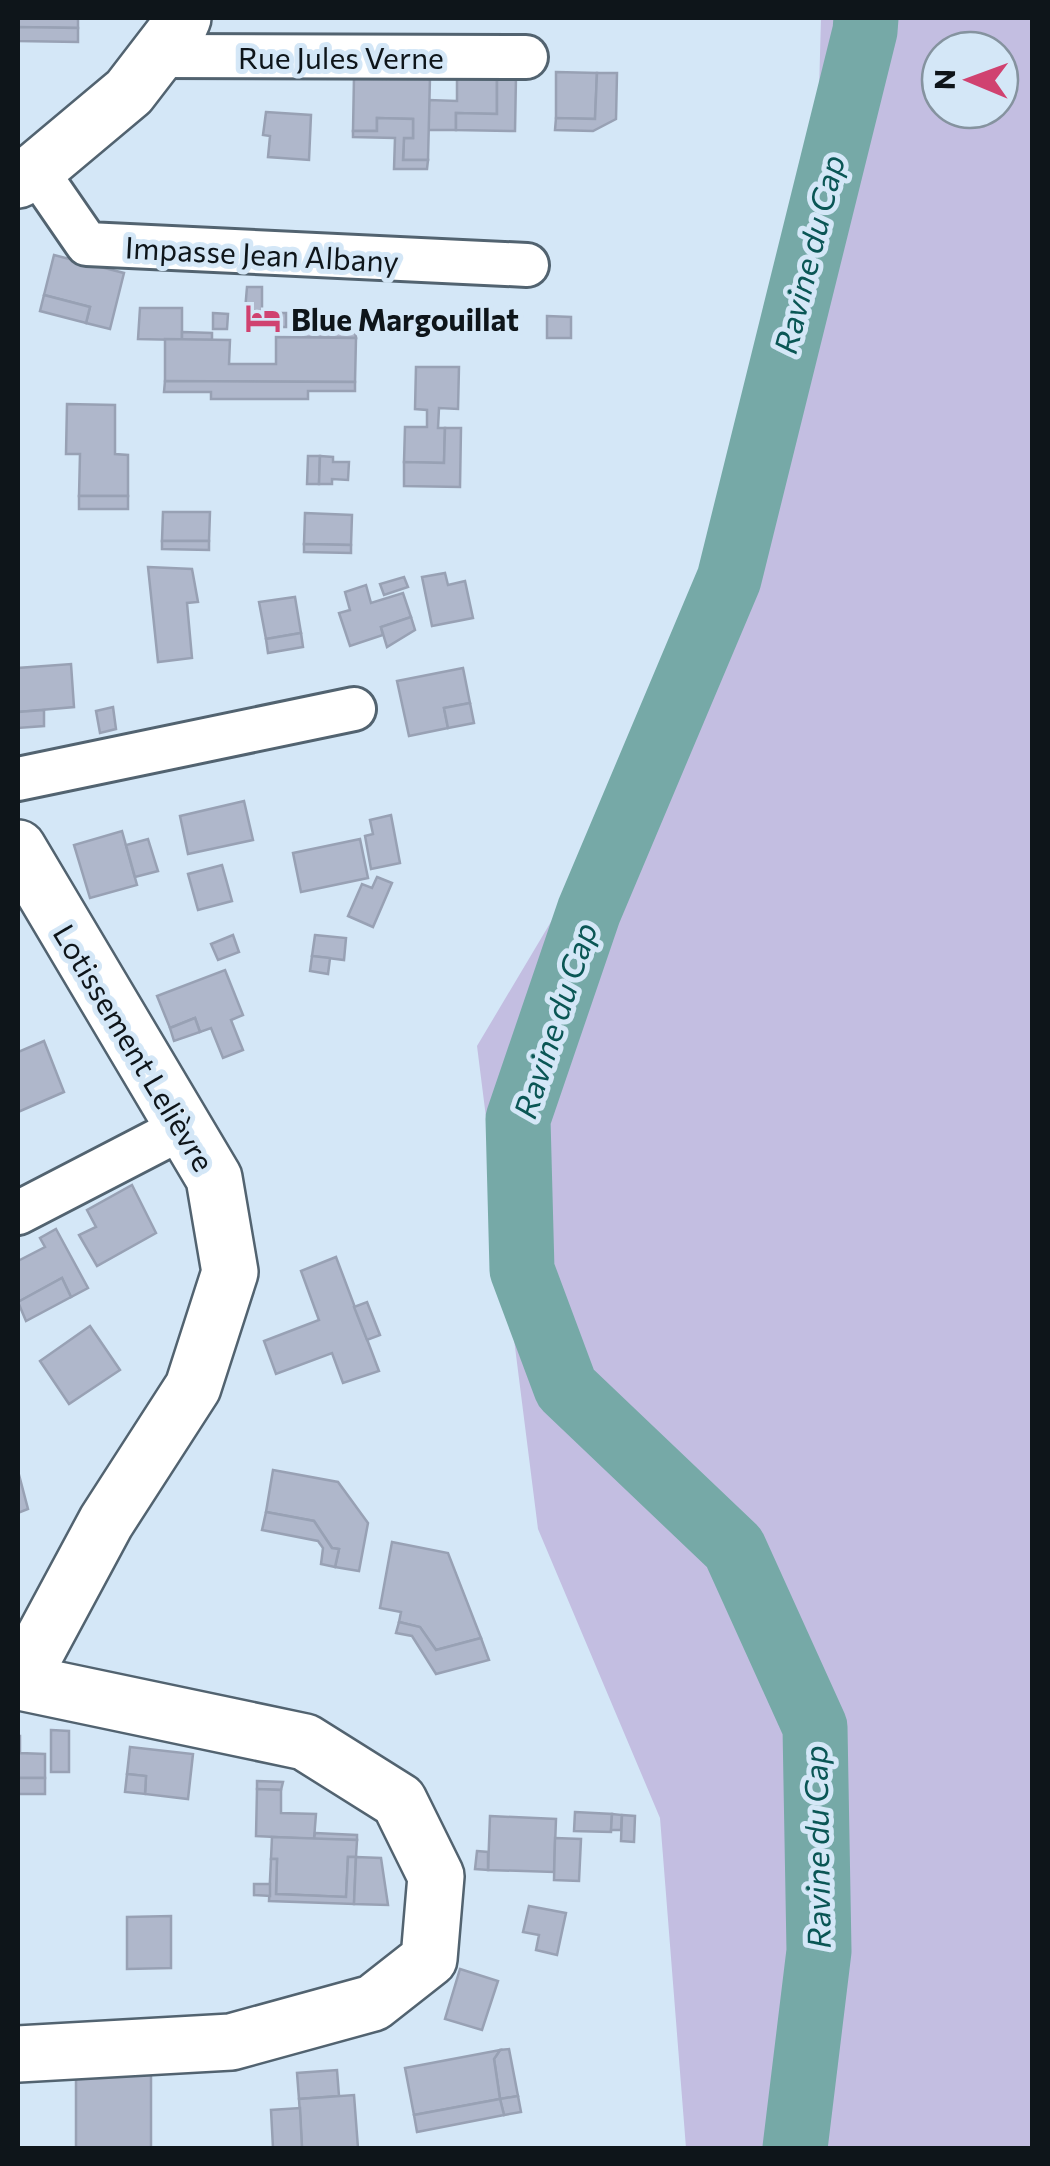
<svg xmlns="http://www.w3.org/2000/svg" width="1050" height="2166" viewBox="0 0 1050 2166" font-family="Commissioner,sans-serif">
  <rect width="100%" height="100%" fill="#d4e7f7"/>
  <path fill="#c3bee1" fill-rule="evenodd" d="M821 18H1032V2148H686L660 1818 538 1529 477 1046 749 589 818 128ZM940 50H1000V110H940Z"/>
  <g fill="none" stroke-linecap="round" stroke-linejoin="round">
    <path stroke="#76a9a7" stroke-width="65" d="M795 2148 819 1951 815 1727 734 1548 566 1388 522 1270 518 1119 589 911 729 579 865 31 866 18"/>
  </g>
  <g fill="#afb7cb" stroke="#98a1b4" stroke-width="2.5">
    <path d="M18 18H78V28L18 27Z"/>
    <path d="M18 27 78 28V42L18 41Z"/>
    <path d="M556 72 597 73 595 119 556 118Z"/>
    <path d="M597 73H617L616 119 593 131 555 130 556 118 595 119Z"/>
    <path d="M457 75 497 76V114L456 113V130H428L429 100 457 101Z"/>
    <path d="M497 76H516L515 131 456 130V113L497 114Z"/>
    <path d="M354 77H430L428 160H403L404 138H413V119L377 118V131H353Z"/>
    <path d="M266 112 311 115 309 160 268 157 270 136 263 135Z"/>
    <path d="M377 118 413 119V138H404L403 160H428L427 169H394L395 138 353 137V131H377Z"/>
    <path d="M54 255 124 273 110 329 86 323 90 307 44 295Z"/>
    <path d="M247 287H262V311H245Z"/>
    <path d="M44 295 90 307 86 323 40 311Z"/>
    <path d="M140 308H182V340L138 339Z"/>
    <path d="M213 313 228 314 227 329H213Z"/>
    <rect x="273" y="313" width="13" height="14"/>
    <path d="M547 316 571 317V338H547Z"/>
    <path d="M303 331H355L356 338 303 337Z"/>
    <path d="M182 332 212 333V340H182Z"/>
    <path d="M276 337 356 338 355 382 165 381V339L230 340 229 364H276Z"/>
    <path d="M416 367H459L458 409 439 408 438 428H445L444 463 404 462 405 427H427V410L415 409Z"/>
    <path d="M165 381 355 382V391H308V399H211V392H164Z"/>
    <path d="M67 404 115 405V454L128 455V496H79L80 454H66Z"/>
    <path d="M445 428H461L460 487 404 486V462L444 463Z"/>
    <path d="M308 456H320L319 484H307Z"/>
    <path d="M320 456 333 457V462H349L348 480 332 479V484H319Z"/>
    <rect x="79" y="496" width="49" height="13"/>
    <path d="M163 512H210L209 541H162Z"/>
    <path d="M305 513 352 515 351 545 304 544Z"/>
    <path d="M162 541H209V550L162 549Z"/>
    <path d="M304 544 351 545V553L304 552Z"/>
    <path d="M148 567 192 569 198 602 187 603 192 658 158 662Z"/>
    <path d="M445 573 448 585 465 581 473 618 432 626 422 577Z"/>
    <path d="M404 577 408 587 384 595 380 584Z"/>
    <path d="M366 585 371 603 403 593 411 617 381 627 383 635 350 646 339 613 350 610 345 592Z"/>
    <path d="M295 597 301 633 266 639 259 602Z"/>
    <path d="M411 617 415 630 387 647 381 627Z"/>
    <path d="M301 633 303 647 268 653 266 639Z"/>
    <path d="M71 664 74 707 18 712V668Z"/>
    <path d="M463 668 470 703 444 708 448 728 409 736 397 681Z"/>
    <path d="M470 703 474 723 448 728 444 708Z"/>
    <path d="M113 707 116 729 100 733 96 711Z"/>
    <path d="M44 710V726L18 728V712Z"/>
    <path d="M244 801 253 840 188 854 180 816Z"/>
    <path d="M391 815 400 863 371 869 365 836 373 834 370 820Z"/>
    <path d="M122 831 137 885 90 898 74 845Z"/>
    <path d="M148 839 158 871 135 877 126 845Z"/>
    <path d="M360 839 368 878 301 892 293 853Z"/>
    <path d="M222 865 232 901 198 910 188 874Z"/>
    <path d="M377 877 392 883 373 927 348 916 362 884 372 888Z"/>
    <path d="M233 935 239 952 218 960 211 944Z"/>
    <path d="M315 935 346 938 344 960 312 956Z"/>
    <path d="M312 956 330 958 328 974 310 971Z"/>
    <path d="M225 970 243 1015 231 1020 243 1050 223 1058 211 1028 200 1032 195 1018 170 1028 157 996Z"/>
    <path d="M195 1018 200 1032 174 1041 170 1028Z"/>
    <path d="M44 1041 64 1092 18 1112V1052Z"/>
    <path d="M132 1185 156 1233 97 1266 79 1235 96 1227 87 1210Z"/>
    <path d="M56 1229 88 1288 71 1297 62 1278 18 1302V1261L45 1247 40 1238Z"/>
    <path d="M336 1257 379 1371 343 1383 332 1353 276 1374 264 1341 319 1320 301 1271Z"/>
    <path d="M62 1278 71 1297 26 1321 18 1302Z"/>
    <path d="M367 1302 380 1335 367 1340 354 1307Z"/>
    <path d="M90 1326 120 1370 69 1404 40 1361Z"/>
    <path d="M273 1470 338 1482 368 1523 359 1571 335 1567 339 1549 332 1548 314 1521 266 1512Z"/>
    <path d="M18 1471 28 1509 18 1513Z"/>
    <path d="M266 1512 314 1521 332 1548 339 1549 335 1567 321 1564 323 1548 318 1541 262 1530Z"/>
    <path d="M392 1542 448 1553 481 1638 436 1650 420 1627 399 1622 401 1612 380 1608Z"/>
    <path d="M399 1622 420 1627 436 1650 481 1638 489 1660 436 1674 412 1636 396 1633Z"/>
    <path d="M51 1730 69 1731V1772H51Z"/>
    <path d="M18 1736H20V1753L45 1754V1778H18Z"/>
    <path d="M130 1747 193 1754 188 1799 145 1794 146 1776 127 1774Z"/>
    <path d="M127 1774 146 1776 145 1794 125 1792Z"/>
    <rect x="18" y="1778" width="27" height="16"/>
    <path d="M257 1781 283 1782 281 1790 257 1789Z"/>
    <path d="M257 1789 281 1790V1813L316 1814 314 1839 256 1836Z"/>
    <path d="M575 1812 612 1814 611 1832 574 1831Z"/>
    <path d="M612 1814 622 1815 621 1830H611Z"/>
    <path d="M622 1815 635 1816 634 1842 621 1841Z"/>
    <path d="M490 1816 556 1819 554 1872 488 1870Z"/>
    <path d="M315 1833 357 1835V1840L314 1839Z"/>
    <path d="M272 1837 357 1840 356 1857H348L346 1897 276 1894 277 1859H271Z"/>
    <path d="M555 1838 581 1839 579 1881 554 1880Z"/>
    <path d="M477 1851 488 1852V1870L475 1869Z"/>
    <path d="M348 1857H356L354 1904 269 1901 271 1859H277L276 1894 346 1897Z"/>
    <path d="M356 1857 381 1858 388 1905 354 1904Z"/>
    <path d="M254 1884H270V1896L254 1895Z"/>
    <path d="M529 1906 566 1913 557 1955 536 1950 539 1935 523 1932Z"/>
    <path d="M171 1916V1968L127 1969V1917Z"/>
    <path d="M460 1969 498 1981 482 2030 445 2019Z"/>
    <path d="M509 2049 518 2096 500 2099 494 2059 500 2050Z"/>
    <path d="M500 2050 494 2059 500 2099 414 2115 405 2068Z"/>
    <rect x="76" y="2070" width="75" height="78"/>
    <path d="M337 2070 339 2096 299 2099 297 2073Z"/>
    <path d="M354 2095 358 2148H302L299 2099Z"/>
    <path d="M518 2096 521 2112 504 2115 500 2099Z"/>
    <path d="M500 2099 504 2115 417 2132 414 2115Z"/>
    <path d="M300 2108 302 2148H273L271 2110Z"/>
  </g>
  <g fill="none" stroke-linecap="round" stroke-linejoin="round">
    <defs>
      <g id="street">
        <path d="M157 56 526 57"/>
        <path d="M36 170 87 244 527 265"/>
        <path d="M18 779 354 709"/>
        <path d="M18 1213 184 1127"/>
      </g>
      <g id="secondary">
        <path d="M18 180 36 170 129 92 179 27 183 18"/>
        <path d="M18 848 214 1178 230 1272 193 1387 106 1522 20 1682 305 1742 399 1801 436 1876 429 1959 373 2003 231 2042 18 2054"/>
      </g>
    </defs>
    <use href="#street" stroke="#526370" stroke-width="48"/>
    <use href="#secondary" stroke="#526370" stroke-width="60"/>
    <use href="#street" stroke="#fff" stroke-width="42"/>
    <use href="#secondary" stroke="#fff" stroke-width="55"/>
  </g>
  <defs>
    <symbol id="hotel-bare" viewBox="-9 -9 18 18"><path d="M-6-4.5h1.5V1H6V5H4.5V3h-9V5H-6ZM-4 0a1.8 1.8 0 1 1 3.6 0ZM.5 0V-2.5h3Q6-2.5 6 0Z" fill="#d04270" stroke="#d4e7f7" stroke-width="2.5" paint-order="stroke"/></symbol>
  </defs>
  <g fill-rule="evenodd">
    <use href="#hotel-bare" x="238" y="293" width="50" height="50"/>
  </g>
  <g text-anchor="middle" dominant-baseline="central" stroke-width="10" stroke-linejoin="round" paint-order="stroke">
    <g font-size="30" fill="#0e151a" stroke="#d4e7f7">
      <text x="341" y="56">Rue Jules Verne</text>
      <text transform="translate(262 253) rotate(3)">Impasse Jean Albany</text>
      <text transform="translate(135 1047) rotate(59)">Lotissement Lelièvre</text>
    </g>
    <g font-size="30" font-weight="bold" fill="#0e151a" stroke="#d4e7f7" text-anchor="start">
      <text x="291" y="318">Blue Margouillat</text>
    </g>
    <g font-size="32" font-style="italic" fill="#0a5655" stroke="#d4e7f7">
      <text transform="translate(808 254) rotate(-76)">Ravine du Cap</text>
      <text transform="translate(554 1020) rotate(-72)">Ravine du Cap</text>
      <text transform="translate(816 1847) rotate(-91)">Ravine du Cap</text>
    </g>
  </g>
  <rect width="1050" height="2166" fill="none" stroke="#0e151a" stroke-width="40"/>
  <g transform="translate(970 80) rotate(271)"><circle r="48" fill="#d4e7f7" stroke="#85939f" stroke-width="2.5"/>
  <path d="M0-8L18 38L0 25L-18 38Z" fill="#d04270"/>
  <text y="-15" font-size="28" font-weight="bold" text-anchor="middle" fill="#0e151a">N</text>
  </g>
</svg>
